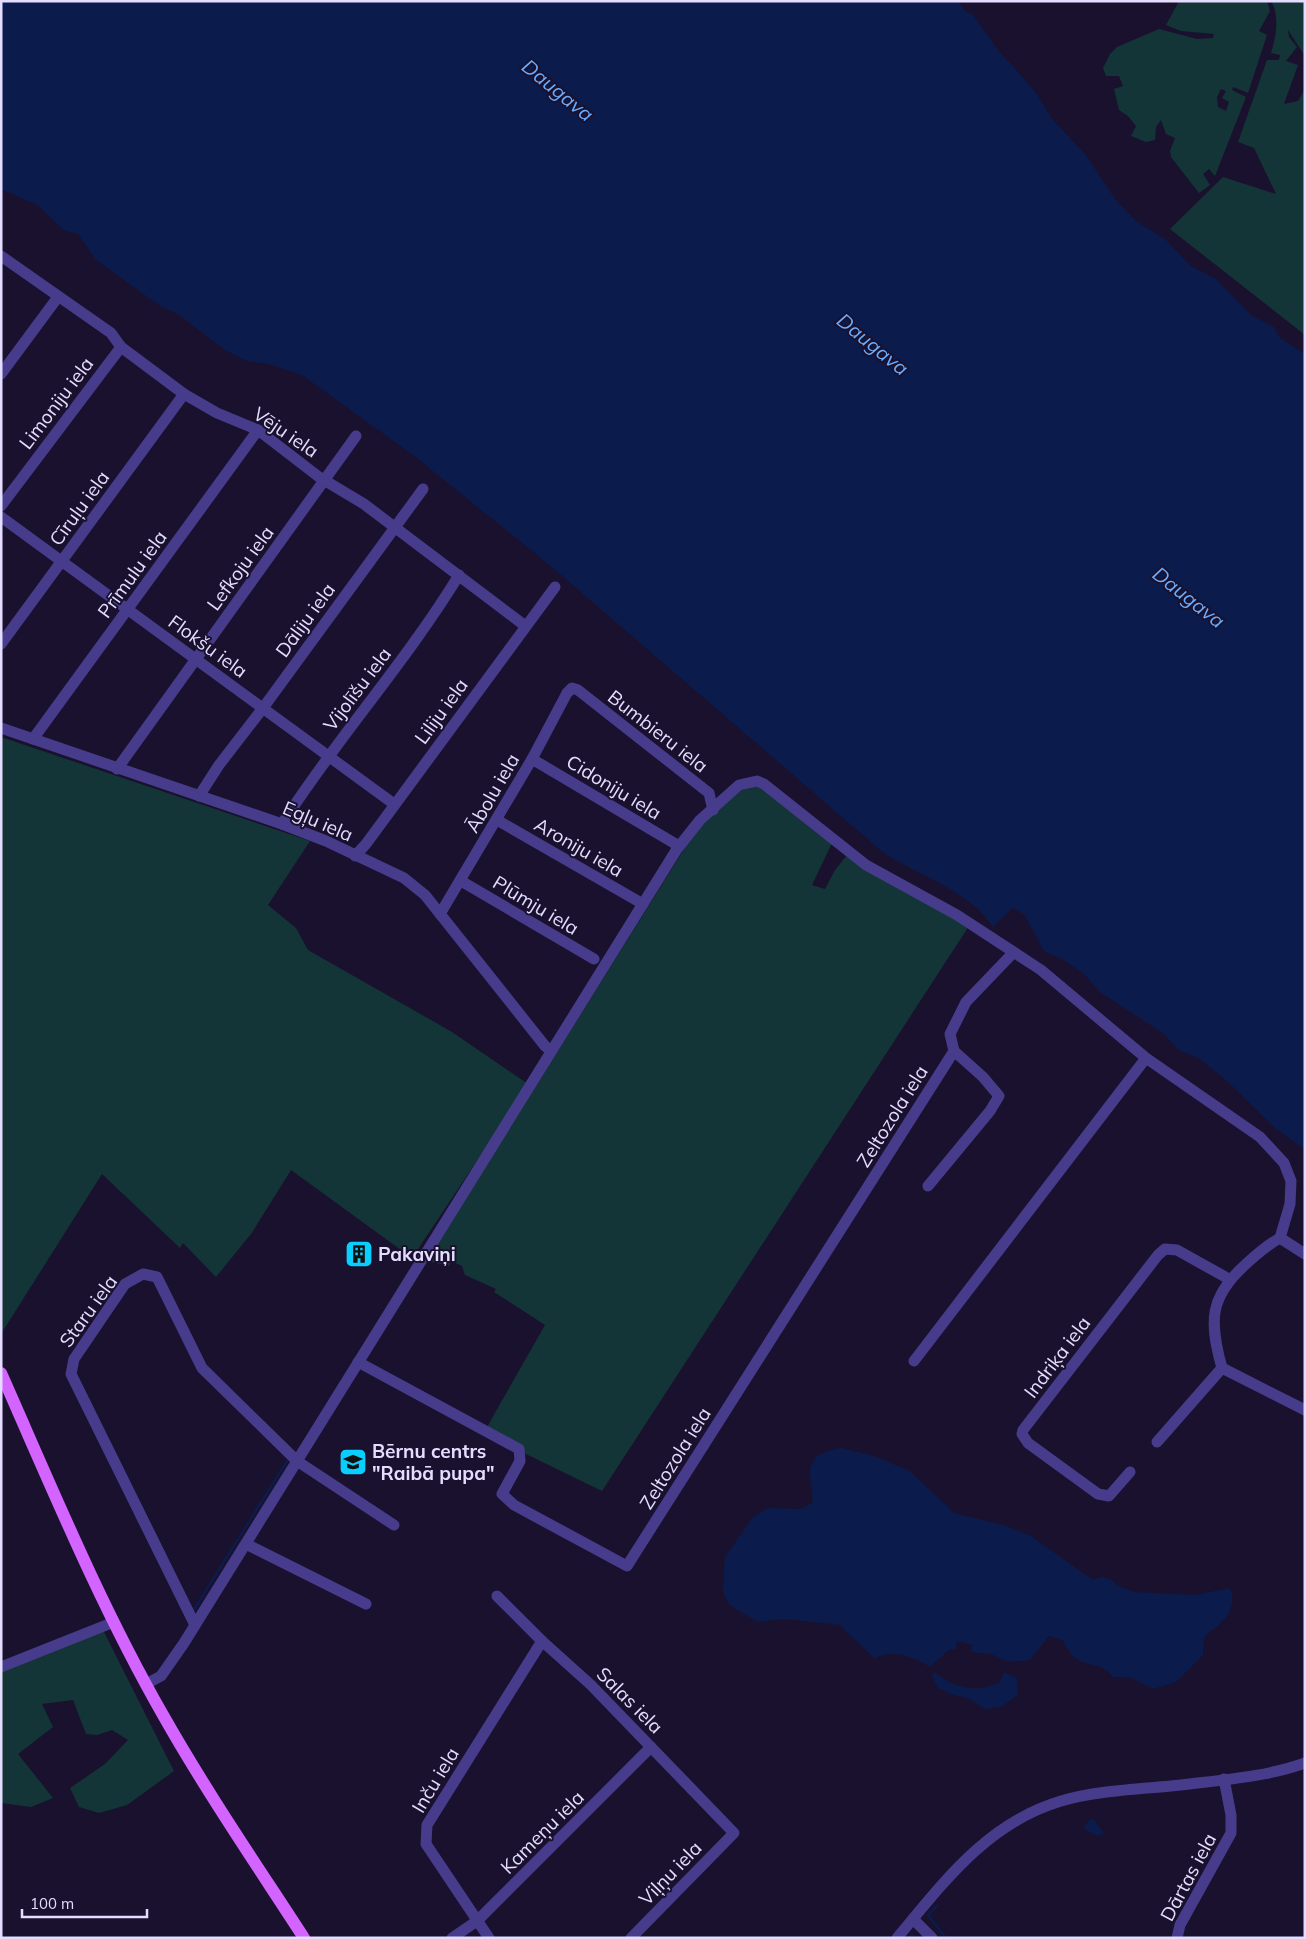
<svg xmlns="http://www.w3.org/2000/svg" width="1306" height="1939" viewBox="0 0 1306 1939" font-family="Mulish,sans-serif">
  <rect width="100%" height="100%" fill="#19112d"/>
  <g fill="#143537" fill-rule="evenodd">
    <path d="M1179 1H1267L1270 11 1259 31 1267 35 1248 93 1233 87 1232 90 1246 97 1215 176 1209 169 1203 174 1210 185 1199 193 1171 157 1170 151 1175 138 1166 134 1161 120 1156 127 1155 140 1146 142 1131 136 1136 126 1128 116 1119 110 1114 89 1123 86 1119 76H1106L1103 68 1110 54 1117 47 1159 29 1197 39 1213 38 1214 34 1181 31 1166 25ZM1221 89 1226 91 1222 98 1229 102 1226 111 1218 107 1217 97Z"/>
    <path d="M1271 1H1305V56L1288 30 1289 37 1297 47 1286 61 1298 65 1284 104 1298 101 1305 89V335L1170 229 1223 177 1276 194 1254 148 1238 142 1267 60H1279L1280 55 1271 53C1276 37 1280 16 1271 1Z"/>
    <path d="M1 737 310 841 268 905 296 928 308 950 452 1032 528 1084 412 1258 291 1170 251 1234 216 1277 183 1243 180 1248 102 1174 1 1334Z"/>
    <path d="M756 786 768 788 832 843 812 885 825 889 835 870 847 855 967 924V929L602 1491 526 1454 516 1445 487 1427 545 1325 494 1292 496 1289 465 1275 462 1266 451 1261 449 1266 427 1261 696 830 741 790Z"/>
    <path d="M103 1630 174 1771 127 1805 99 1813 79 1807 70 1788 105 1764 128 1740 112 1730 97 1735 86 1734 73 1700 42 1704 53 1727 18 1754 53 1798 31 1807 1 1803V1671Z"/>
  </g>
  <g fill="#0b1c4c">
    <path d="M1 1H958L966 12 972 14 1001 54 1015 68 1036 93 1052 119 1085 154 1115 199 1136 221 1165 239 1191 266 1216 279 1251 315 1274 327 1280 338 1305 354V1149L1276 1129 1226 1080 1197 1057 1180 1051 1164 1034 1100 992 1083 973 1063 960 1044 951 1024 914 1012 908 993 927C970 891 920 876 885 854L553 568 417 458 302 375 269 364 247 361 225 350 178 314 160 306 95 259 78 234 64 230 37 205 1 189Z"/>
    <path d="M841 1448 874 1456 910 1471 954 1513 1007 1526 1031 1536 1093 1580 1101 1577 1111 1579 1118 1586 1134 1592 1194 1595 1230 1588C1239 1611 1220 1624 1204 1637L1203 1655 1176 1682 1153 1689 1130 1677H1113C1102 1663 1095 1667 1080 1661 1071 1657 1068 1648 1062 1640L1049 1636 1030 1660 1008 1662 991 1654 971 1652 972 1645 957 1641 956 1649H950L930 1667C912 1656 895 1649 874 1658L840 1625 784 1619 758 1622 729 1605 723 1591 725 1557 752 1518 768 1508 801 1509 813 1502C810 1470 802 1455 841 1448Z"/>
    <path d="M934 1672C955 1688 974 1693 999 1683L1004 1672 1017 1678 1018 1695 1001 1707 985 1709 968 1698 953 1695 938 1688 932 1676Z"/>
    <path d="M1091 1819 1095 1820 1104 1834 1097 1836 1085 1829 1084 1826Z"/>
  </g>
  <g fill="none" stroke-linecap="round" stroke-linejoin="round">
    <g stroke="#0b1c4c" stroke-width="2.5">
      <path d="M193 1611 287 1461"/>
      <path d="M937 1906 928 1915 946 1938"/>
      <path d="M909 1938 912 1935"/>
    </g>
    <g stroke="#473c8c" stroke-width="11">
      <path d="M1 256 111 333 121 347 184 394 217 413 258 430 319 477 364 504 524 625"/>
      <path d="M1 374 58 297"/>
      <path d="M1 506 121 347"/>
      <path d="M1 517 394 804"/>
      <path d="M1 644 184 394"/>
      <path d="M1 728 282 824 326 841 404 878 425 895 545 1046 551 1051"/>
      <path d="M33 739 258 430"/>
      <path d="M532 759 679 846"/>
      <path d="M117 769 356 436"/>
      <path d="M199 796 219 765 263 708 423 489"/>
      <path d="M497 820 643 904"/>
      <path d="M282 824C337 738 406 662 459 575"/>
      <path d="M355 856 366 844 555 587"/>
      <path d="M461 881 594 959"/>
      <path d="M440 914 532 759 567 693 572 688 578 690 709 793 713 810"/>
      <path d="M954 1051 950 1034 966 1002 1013 953"/>
      <path d="M928 1186 990 1111 999 1096 983 1077 954 1051"/>
      <path d="M1280 1238 1305 1254"/>
      <path d="M914 1361 1146 1058"/>
      <path d="M358 1362 519 1449 520 1461 502 1494 514 1505 627 1566 954 1051"/>
      <path d="M1222 1368C1209 1321 1209 1297 1246 1264 1257 1254 1267 1245 1280 1238"/>
      <path d="M1222 1368 1305 1410"/>
      <path d="M1157 1442 1222 1368"/>
      <path d="M1130 1472 1109 1496 1098 1494 1028 1443 1022 1434 1023 1430 1158 1255 1165 1249 1177 1250 1229 1279"/>
      <path d="M246 1544 366 1604"/>
      <path d="M497 1596 542 1641 591 1685 734 1833 631 1938"/>
      <path d="M195 1625 71 1374 74 1359 125 1284 143 1274 157 1277 202 1368 297 1461 394 1525"/>
      <path d="M1 1667 114 1622"/>
      <path d="M146 1684 161 1676 184 1643 677 849 700 820 739 785 757 781 764 784 866 865 957 915 1041 970 1146 1058 1260 1137 1284 1163 1291 1181 1290 1204 1280 1238"/>
      <path d="M913 1919 932 1938"/>
      <path d="M452 1938 477 1921 651 1747"/>
      <path d="M489 1938 426 1844 427 1825 542 1641"/>
      <path d="M897 1938C944 1882 987 1823 1061 1801 1097 1790 1143 1789 1181 1785 1222 1780 1266 1777 1305 1763"/>
      <path d="M1177 1938 1180 1925 1231 1833V1815L1224 1779"/>
    </g>
    <path stroke="#d464ff" stroke-width="12" d="M1 1373C52 1488 100 1605 163 1715 206 1791 256 1864 304 1938"/>
  </g>
  <defs>
    <symbol id="building-square" viewBox="-11 -11 22 22"><rect x="-9" y="-9" width="18" height="18" rx="4" fill="#09cfff" stroke="#19112d"/><path d="M-4-6H4V6H1V3H-1V6H-4ZM-2.5-4.3h1.7v1.8h-1.7ZM.8-4.3h1.7v1.8H.8ZM-2.5-1h1.7V.8h-1.7ZM.8-1h1.7V.8H.8Z" fill="#111"/></symbol>
    <symbol id="school-square" viewBox="-11 -11 22 22"><rect x="-9" y="-9" width="18" height="18" rx="4" fill="#09cfff" stroke="#19112d"/><path d="M0-5L7-2L0 1L-7-2ZM-4 1L0 2.5L4 1V4Q0 6-4 4Z" fill="#111"/></symbol>
  </defs>
  <g fill-rule="evenodd">
    <use href="#building-square" x="343" y="1238" width="32" height="32"/>
    <use href="#school-square" x="337" y="1446" width="32" height="32"/>
  </g>
  <g text-anchor="middle" dominant-baseline="central" stroke-width="4" stroke-linejoin="round" paint-order="stroke">
    <g font-size="19" fill="#e4ddff" stroke="#19112d">
      <text transform="translate(56 403) rotate(-53)">Limoniju iela</text>
      <text transform="translate(286 432) rotate(34)">Vēju iela</text>
      <text transform="translate(79 508) rotate(-54)">Cīruļu iela</text>
      <text transform="translate(240 568) rotate(-54)">Lefkoju iela</text>
      <text transform="translate(132 574) rotate(-54)">Prīmulu iela</text>
      <text transform="translate(305 620) rotate(-54)">Dāliju iela</text>
      <text transform="translate(208 646) rotate(36)">Flokšu iela</text>
      <text transform="translate(357 689) rotate(-53)">Vijolīšu iela</text>
      <text transform="translate(441 711) rotate(-54)">Liliju iela</text>
      <text transform="translate(658 731) rotate(38)">Bumbieru iela</text>
      <text transform="translate(614 787) rotate(31)">Cidoniju iela</text>
      <text transform="translate(492 793) rotate(-60)">Ābolu iela</text>
      <text transform="translate(318 821) rotate(23)">Egļu iela</text>
      <text transform="translate(579 847) rotate(30)">Aroniju iela</text>
      <text transform="translate(536 905) rotate(31)">Plūmju iela</text>
      <text transform="translate(892 1116) rotate(-58)">Zeltozola iela</text>
      <text transform="translate(88 1311) rotate(-54)">Staru iela</text>
      <text transform="translate(1057 1357) rotate(-53)">Indriķa iela</text>
      <text transform="translate(675 1458) rotate(-58)">Zeltozola iela</text>
      <text transform="translate(630 1700) rotate(45)">Salas iela</text>
      <text transform="translate(435 1780) rotate(-59)">Inču iela</text>
      <text transform="translate(542 1832) rotate(-45)">Kameņu iela</text>
      <text transform="translate(670 1873) rotate(-46)">Viļņu iela</text>
      <text transform="translate(1188 1877) rotate(-62)">Dārtas iela</text>
    </g>
    <g font-size="19" font-weight="bold" fill="#e4ddff" stroke="#19112d" text-anchor="start">
      <text x="378" y="1254">Pakaviņi</text>
      <text x="372" y="1451">Bērnu centrs<tspan x="372" dy="22">"Raibā pupa"</tspan></text>
    </g>
    <g font-size="20" font-style="italic" fill="#6bacff" stroke="#19112d">
      <text transform="translate(558 90) rotate(39)">Daugava</text>
      <text transform="translate(873 344) rotate(39)">Daugava</text>
      <text transform="translate(1189 597) rotate(38)">Daugava</text>
    </g>
  </g>
  <rect width="1306" height="1939" fill="none" stroke="#e4ddff" stroke-width="5"/>
  <path d="M22 1909v8h125v-8" fill="none" stroke="#e4ddff" stroke-width="2.5"/>
  <text x="30" y="1909" font-size="15" fill="#e4ddff" stroke="#19112d" stroke-width="4" paint-order="stroke">100 m</text>
</svg>
